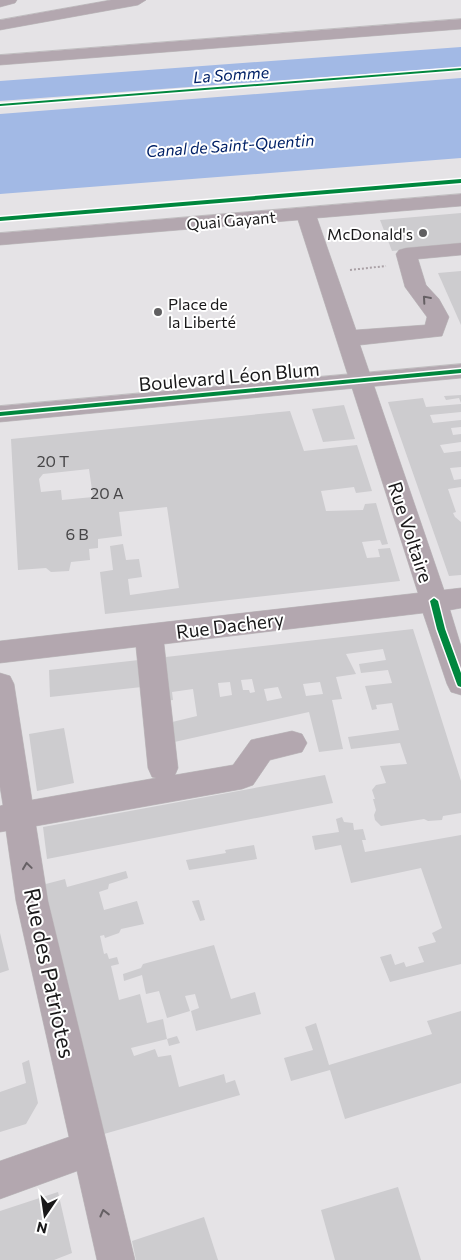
<svg xmlns="http://www.w3.org/2000/svg" width="461" height="1260" viewBox="0 0 461 1260" font-family="Commissioner,sans-serif">
  <rect width="100%" height="100%" fill="#e5e3e6"/>
  <path fill="#a2b9e5" d="M461 78V158L0 194V114Z"/>
  <g fill="none" stroke-linecap="round" stroke-linejoin="round">
    <path fill="#a2b9e5" fill-rule="evenodd" d="M461 47V67L0 101V81Z"/>
  </g>
  <g fill="#cdcccf" fill-rule="evenodd">
    <path d="M461 213V245L392 251 380 220Z"/>
    <path d="M461 271V325L438 273Z"/>
    <path d="M461 395V403L459 398 446 400 444 396Z"/>
    <path d="M423 398 426 407 461 404V412L430 415 433 423 461 420V427L451 428 453 435 461 434V442L440 445 444 453 461 451V467L450 468 454 480 461 479V487L448 489 456 512 453 513 455 517 461 522V575L449 576 388 402Z"/>
    <path d="M344 405 355 439 323 442 312 409Z"/>
    <path d="M290 411 304 451 357 445 372 491 356 493 354 487 321 491 326 511 363 510 365 504 376 503 388 544 382 545 380 540 362 542 367 558 380 557 378 549 390 548 400 581 105 614 100 572 113 570 110 546 123 544 126 560 139 559 142 577 128 579 130 595 179 588 167 507 119 512 122 536 98 539V548L89 549 90 560 71 562 69 571 51 572 46 568 18 570 11 439ZM89 469 93 497 62 500 61 490 41 492 39 479 43 474Z"/>
    <path d="M413 629 461 781V813L443 816 442 820 428 821 424 819 381 826 375 820 374 815 376 810 373 799H375L372 790 376 785 386 783 380 766 407 764 400 743 351 749 348 737 399 730 392 703 376 705 377 709 372 710 365 686 392 683 388 670 361 673 359 664 386 660 383 649 346 654 356 674 336 677 342 699 332 700 343 749 319 752 309 712 170 743 164 724 197 716 193 689 172 692 173 700 163 701 157 658ZM252 679 255 692 250 693 249 690H243L241 680ZM230 682 232 695 220 697 218 683ZM320 682 323 694 306 696 303 684ZM278 687 282 698 267 701 264 689Z"/>
    <path d="M139 660 142 687 50 697 49 670Z"/>
    <path d="M64 728 74 783 37 791 29 734Z"/>
    <path d="M325 775 333 803 47 859 43 827Z"/>
    <path d="M342 817 344 822 353 823 354 830 363 829 366 840H362L365 852 461 835V964L390 982 380 957 391 954 395 965 404 962 406 967 424 962 418 947 436 942 432 933 442 928 421 868 351 883 341 845 315 850 312 836 339 832 336 819Z"/>
    <path d="M254 845 257 859 189 870 186 860 226 853 225 850Z"/>
    <path d="M126 871 128 878 109 884 108 889 99 892 104 910 137 901 144 924 121 929 119 933 105 938 104 935 100 936 104 954 107 953 109 959 117 957 119 964 111 966 119 1000 140 994 147 1023 163 1019 167 1039 177 1036 180 1043 169 1046 167 1039 131 1048 134 1056 155 1049 158 1057 171 1055 179 1087 224 1074 226 1083 235 1080 240 1095 104 1134 42 885 65 879 67 887Z"/>
    <path d="M199 900 205 920 200 921 192 901Z"/>
    <path d="M0 933 9 970 0 973Z"/>
    <path d="M214 945 231 999 255 992 261 1014 196 1031 191 1011 199 1008 195 994 185 996 190 1011 167 1018 159 991 146 994 142 975 124 981 123 974 141 968 143 964Z"/>
    <path d="M461 1011V1083L345 1119 330 1070 291 1081 284 1058 313 1050 305 1027 316 1023 329 1065 432 1034 427 1021Z"/>
    <path d="M29 1060 38 1103 26 1124 0 1132V1092L26 1083 22 1063Z"/>
    <path d="M398 1187 421 1260H335L321 1210Z"/>
    <path d="M58 1192 72 1253 54 1260H0V1211Z"/>
    <path d="M204 1217 218 1260H136L132 1241Z"/>
  </g>
  <g fill="none" stroke-linecap="round" stroke-linejoin="round">
    <defs>
      <g id="minor">
        <path d="M0 0H17L15 3 0 7Z"/>
        <path d="M111 0H146L138 5 0 30V20Z"/>
        <path d="M461 19V29L0 65V55Z"/>
        <path d="M461 194V206L317 218 356 330 425 325 427 317 405 287 396 254 399 250 406 248 461 243V255L418 259 426 285 439 299 449 317 442 336 360 345 444 590 461 588V608L450 610 461 646V695L451 692 447 684 423 613 164 644 178 768 175 775 233 765 251 740 292 731 302 734 307 743 302 752 270 760 253 785 242 789 36 826 48 901 135 1260H97L77 1171 0 1199V1161L69 1137 16 901 6 831 0 832V806L3 805 0 787V673L10 676 14 684 32 800 156 778 152 777 148 768 136 647 0 663V641L418 593 298 220 0 245V233Z"/>
      </g>
      <path id="major" d="M461 364V378L0 422V406Z"/>
    </defs>
    <use href="#minor" stroke="#c0bfc0" stroke-width="1"/>
    <use href="#major" stroke="#c0bfc0" stroke-width="1"/>
    <path stroke="#aaa1a6" stroke-width="2" stroke-dasharray="2 2" stroke-linecap="butt" d="M350 270 386 266"/>
    <use href="#minor" fill="#b3a7af" fill-rule="evenodd"/>
    <use href="#major" fill="#b3a8b0" fill-rule="evenodd"/>
    <defs>
      <g id="cycleway">
        <path d="M461 68V70L0 106V104Z"/>
        <path d="M461 179V183L0 221V217Z"/>
        <path d="M461 369V373L0 416V412Z"/>
        <path d="M434 598 438 601 445 629 461 673V687L458 686 457 684 437 629 430 601Z"/>
      </g>
    </defs>
    <use href="#cycleway" stroke="#fff" stroke-width="3"/>
    <use href="#cycleway" fill="#00873e" fill-rule="evenodd"/>
  </g>
  <defs><path id="oneway-chevron" d="M-2-3.5L2.5 0L-2 3.5" fill="none" stroke-width="1.6" stroke-linecap="round" stroke-linejoin="round" transform="scale(1.25)"/></defs>
  <g stroke="#666064">
    <use href="#oneway-chevron" transform="translate(426 299) rotate(-131)"/>
    <use href="#oneway-chevron" transform="translate(27 866) rotate(-98)"/>
    <use href="#oneway-chevron" transform="translate(104 1213) rotate(-104)"/>
  </g>
  <g fill="#605f61" stroke="#fff" stroke-width="2">
    <circle cx="423" cy="233" r="5"/>
    <circle cx="158" cy="312" r="5"/>
  </g>
  <g text-anchor="middle" dominant-baseline="central" stroke-width="4" stroke-linejoin="round" paint-order="stroke">
    <g font-size="16" font-style="italic" fill="#012167" stroke="#fff">
      <text transform="translate(231 74) rotate(-4)">La Somme</text>
      <text transform="translate(230 145) rotate(-4)">Canal de Saint-Quentin</text>
    </g>
    <g font-size="16" fill="#191819" stroke="#fff">
      <text transform="translate(231 220) rotate(-5)">Quai Gayant</text>
    </g>
    <g font-size="16" fill="#191819" stroke="#fff" text-anchor="end">
      <text x="413" y="233">McDonald's</text>
      <text x="168" y="303" text-anchor="start">Place de<tspan x="168" dy="18">la Liberté</tspan></text>
    </g>
    <g font-size="16" fill="#474648">
      <text x="53" y="460">20 T</text>
      <text x="107" y="492">20 A</text>
      <text x="77" y="533">6 B</text>
    </g>
    <g font-size="19" fill="#191819" stroke="#fff">
      <text transform="translate(229 376) rotate(-5)">Boulevard Léon Blum</text>
      <text transform="translate(411 532) rotate(72)">Rue Voltaire</text>
      <text transform="translate(230 625) rotate(-7)">Rue Dachery</text>
    </g>
    <g font-size="22" fill="#191819" stroke="#fff">
      <text transform="translate(50 973) rotate(78)">Rue des Patriotes</text>
    </g>
  </g>
  <g transform="translate(45 1215) rotate(193)" stroke="#ffffff" stroke-width="4" paint-order="stroke">
  <path d="M0-4L9 19L0 12L-9 19Z" fill="#191819"/>
  <text y="-8" font-size="14" font-weight="bold" text-anchor="middle" fill="#191819">N</text>
  </g>
</svg>
